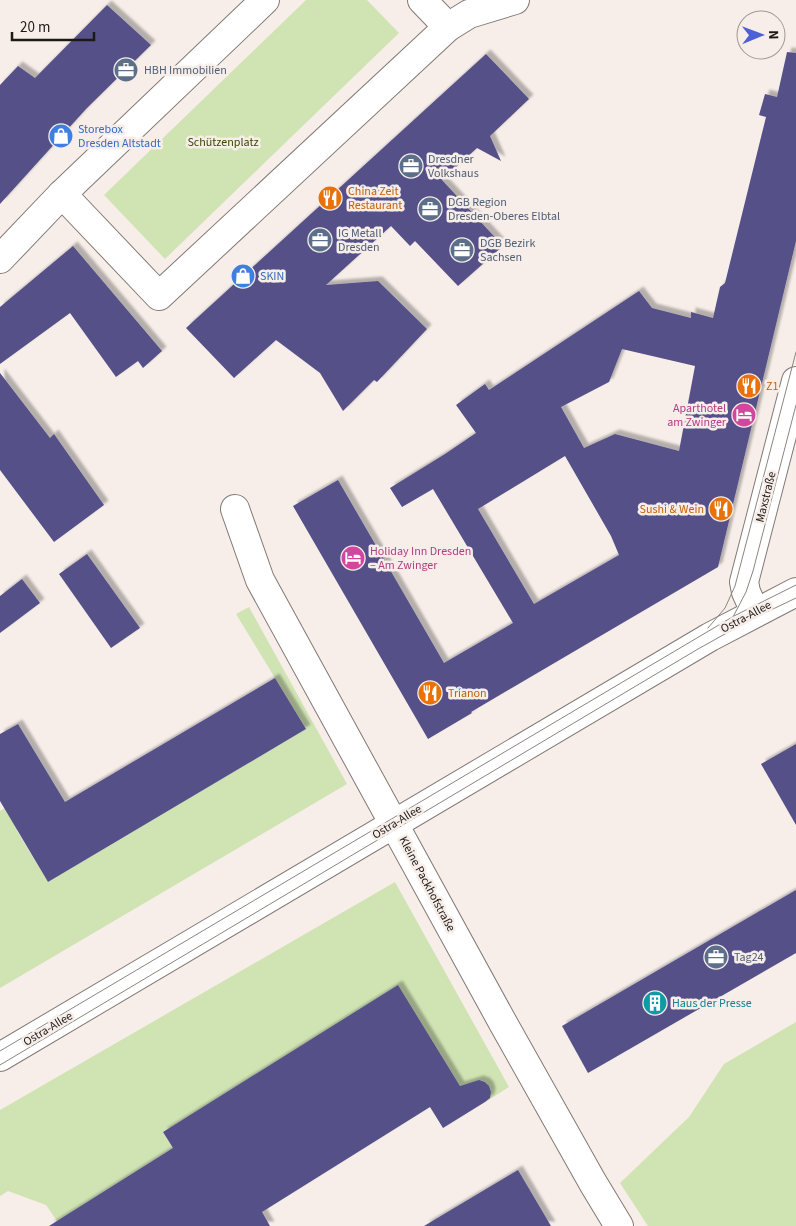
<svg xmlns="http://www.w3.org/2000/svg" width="796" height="1226" viewBox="0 0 796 1226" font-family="'Source Sans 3',sans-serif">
  <defs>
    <filter id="shadow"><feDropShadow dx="4.5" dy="-4.5" stdDeviation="1" flood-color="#0004"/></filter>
  </defs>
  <rect width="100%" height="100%" fill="#f7eee9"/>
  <g fill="#d0e3b3">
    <path d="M306 0H367L399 33 165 259 104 195Z"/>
    <path d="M249 607 347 784 0 988V811L22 798 17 831 48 882 306 729 236 614Z"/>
    <path d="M395 882 509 1087 485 1102C492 1095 491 1078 478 1081 473 1082 467 1086 462 1089L398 986 163 1132 173 1148 57 1221 46 1205 8 1191 0 1196V1110Z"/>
    <path d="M796 1022V1226H648L620 1183 689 1117 724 1064Z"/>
  </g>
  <g fill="#545188" fill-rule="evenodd" filter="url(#shadow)">
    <path d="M107 5 151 45 86 109 0 204V85L18 66 35 78Z"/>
    <path d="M787 52 796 53V241L718 567 471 712 472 713 428 739 293 506 338 480 444 663 513 623 433 489 402 507 390 488 445 454 476 433 456 405 485 384 489 390 639 291 652 308 691 318V312L713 318 720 287 725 283 766 117 759 115 765 94 777 97ZM622 349 695 366 679 451 615 434 584 448 561 407 609 382ZM565 456 611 536 619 555 534 604 478 509Z"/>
    <path d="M486 54 529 99 490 136 501 161 477 148 442 180 503 246 458 286 415 241 410 246 391 226 326 285 378 281 427 329 377 382 374 380 343 411 320 373 276 340 234 378 186 328Z"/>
    <path d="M73 246 162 351 143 368 138 361 116 377 70 313 0 364V307Z"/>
    <path d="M0 373 50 438 54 434 104 505 54 542 0 470Z"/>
    <path d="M87 554 140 628 111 648 59 574Z"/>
    <path d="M22 579 40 603 0 633V596Z"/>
    <path d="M275 678 306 729 48 882 0 801V734L18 724 65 802Z"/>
    <path d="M796 744V825L761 764Z"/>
    <path d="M796 890V953L588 1073 562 1026Z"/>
    <path d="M398 985 460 1086 479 1080 485 1082 489 1086 491 1092 490 1098 485 1102 443 1128 430 1107 262 1212 270 1226H49L173 1148 163 1132Z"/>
    <path d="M518 1170 551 1226H424Z"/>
  </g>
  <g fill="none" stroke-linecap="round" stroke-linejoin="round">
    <defs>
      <g id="minor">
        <path d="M422 0 448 27"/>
        <path d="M62 194 159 296 448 27 469 14 515 0"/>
        <path d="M0 259 62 194 265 0"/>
        <path d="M235 509 260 580 503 1023 593 1183 619 1226"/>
      </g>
      <g id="tertiary">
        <path d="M755 612 746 592 744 582 796 381"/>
        <path d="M0 1057 710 637 796 592"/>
      </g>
    </defs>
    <use href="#minor" stroke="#827976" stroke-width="30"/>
    <use href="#tertiary" stroke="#827976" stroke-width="30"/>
    <use href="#minor" stroke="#fff" stroke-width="28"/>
    <use href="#tertiary" stroke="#fff" stroke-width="28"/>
    <g stroke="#8b8581" stroke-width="1">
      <path d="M733 617 746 592 753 571 796 405"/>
      <path d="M708 628 725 608 735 586 796 352"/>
      <path d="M0 1051 734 616 796 585"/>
      <path d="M0 1065 698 649 750 620 796 598"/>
    </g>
  </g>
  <defs>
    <symbol id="office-disc" viewBox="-11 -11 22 22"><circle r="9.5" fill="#5c6f8a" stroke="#f7eee9"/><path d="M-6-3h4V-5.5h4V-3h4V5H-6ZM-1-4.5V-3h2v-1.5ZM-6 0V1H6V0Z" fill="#fff"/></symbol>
    <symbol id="shop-disc" viewBox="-11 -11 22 22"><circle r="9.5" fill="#3f7fe0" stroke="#f7eee9"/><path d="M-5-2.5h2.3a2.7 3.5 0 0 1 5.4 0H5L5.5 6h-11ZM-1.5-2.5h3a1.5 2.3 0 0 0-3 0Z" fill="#fff"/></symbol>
    <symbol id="restaurant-disc" viewBox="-11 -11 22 22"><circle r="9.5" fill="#e8710a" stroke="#f7eee9"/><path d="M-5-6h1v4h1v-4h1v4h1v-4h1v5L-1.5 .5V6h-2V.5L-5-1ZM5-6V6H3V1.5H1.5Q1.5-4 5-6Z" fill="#fff"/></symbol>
    <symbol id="hotel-disc" viewBox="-11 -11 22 22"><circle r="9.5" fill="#d1479c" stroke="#f7eee9"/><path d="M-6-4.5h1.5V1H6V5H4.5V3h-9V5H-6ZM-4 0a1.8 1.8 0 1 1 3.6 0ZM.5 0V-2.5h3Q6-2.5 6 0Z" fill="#fff"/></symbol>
    <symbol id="building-disc" viewBox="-11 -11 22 22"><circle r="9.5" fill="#0f9aa8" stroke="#f7eee9"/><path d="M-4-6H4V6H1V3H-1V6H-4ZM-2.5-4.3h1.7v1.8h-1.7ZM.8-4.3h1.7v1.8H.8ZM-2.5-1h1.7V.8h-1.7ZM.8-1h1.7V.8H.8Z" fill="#fff"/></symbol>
  </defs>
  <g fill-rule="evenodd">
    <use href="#office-disc" x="112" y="56" width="28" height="28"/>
    <use href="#shop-disc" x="47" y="122" width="28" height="28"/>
    <use href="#office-disc" x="397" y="152" width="28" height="28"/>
    <use href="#restaurant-disc" x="316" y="184" width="28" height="28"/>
    <use href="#office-disc" x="416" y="195" width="28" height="28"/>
    <use href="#office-disc" x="306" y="226" width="28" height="28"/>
    <use href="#office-disc" x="448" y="236" width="28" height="28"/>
    <use href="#shop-disc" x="229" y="262" width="28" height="28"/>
    <use href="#restaurant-disc" x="735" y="372" width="28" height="28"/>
    <use href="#hotel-disc" x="730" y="401" width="28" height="28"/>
    <use href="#restaurant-disc" x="707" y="495" width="28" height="28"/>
    <use href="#hotel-disc" x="339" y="544" width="28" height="28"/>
    <use href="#restaurant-disc" x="416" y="679" width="28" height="28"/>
    <use href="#office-disc" x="702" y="943" width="28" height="28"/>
    <use href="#building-disc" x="641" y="989" width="28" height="28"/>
  </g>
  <g text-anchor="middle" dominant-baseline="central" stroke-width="5" stroke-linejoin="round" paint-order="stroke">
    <g font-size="12" fill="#4e5e75" stroke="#f7eee9" text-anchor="start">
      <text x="144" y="70">HBH Immobilien</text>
      <text x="428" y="159">Dresdner<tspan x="428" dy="14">Volkshaus</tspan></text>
      <text x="448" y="202">DGB Region<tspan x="448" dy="14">Dresden-Oberes Elbtal</tspan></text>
      <text x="338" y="233">IG Metall<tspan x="338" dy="14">Dresden</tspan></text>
      <text x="480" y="243">DGB Bezirk<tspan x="480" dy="14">Sachsen</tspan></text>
      <text x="734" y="957">Tag24</text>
    </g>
    <g font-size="12" fill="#366cbe" stroke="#f7eee9" text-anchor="start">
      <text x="78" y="129">Storebox<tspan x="78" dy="14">Dresden Altstadt</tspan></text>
      <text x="260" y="276">SKIN</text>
    </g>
    <g font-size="12" fill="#344800" stroke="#f7eee9">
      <text x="223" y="142">Schützenplatz</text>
    </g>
    <g font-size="12" fill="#c56008" stroke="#f7eee9" text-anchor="start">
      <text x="348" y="191">China Zeit<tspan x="348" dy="14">Restaurant</tspan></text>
      <text x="766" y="386">Z1</text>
      <text x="704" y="509" text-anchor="end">Sushi &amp; Wein</text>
      <text x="448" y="693">Trianon</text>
    </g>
    <g font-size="12" fill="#b23c85" stroke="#f7eee9" text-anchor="end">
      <text x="726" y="408">Aparthotel<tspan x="726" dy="14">am Zwinger</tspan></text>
      <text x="370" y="551" text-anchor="start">Holiday Inn Dresden<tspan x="370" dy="14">– Am Zwinger</tspan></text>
    </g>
    <g font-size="12" fill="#1c1917" stroke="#f7eee9">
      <text transform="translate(766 497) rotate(-76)">Maxstraße</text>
      <text transform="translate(746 617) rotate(-28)">Ostra-Allee</text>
      <text transform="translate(397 822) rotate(-31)">Ostra-Allee</text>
      <text transform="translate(427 884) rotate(62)">Kleine Packhofstraße</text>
      <text transform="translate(48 1029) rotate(-31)">Ostra-Allee</text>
    </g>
    <g font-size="12" fill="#0d838f" stroke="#f7eee9" text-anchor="start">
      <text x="672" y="1003">Haus der Presse</text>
    </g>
  </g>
  <g transform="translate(761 35) rotate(89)"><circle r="24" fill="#f7eee9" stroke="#9f9995"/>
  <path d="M0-4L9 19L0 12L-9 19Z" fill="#4d60d5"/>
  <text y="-8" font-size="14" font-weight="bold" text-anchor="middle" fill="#1c1917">N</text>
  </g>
  <path d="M12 32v8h82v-8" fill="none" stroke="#1c1917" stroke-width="2.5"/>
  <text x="20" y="32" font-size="15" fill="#1c1917" stroke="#f7eee9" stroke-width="4" paint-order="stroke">20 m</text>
</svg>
